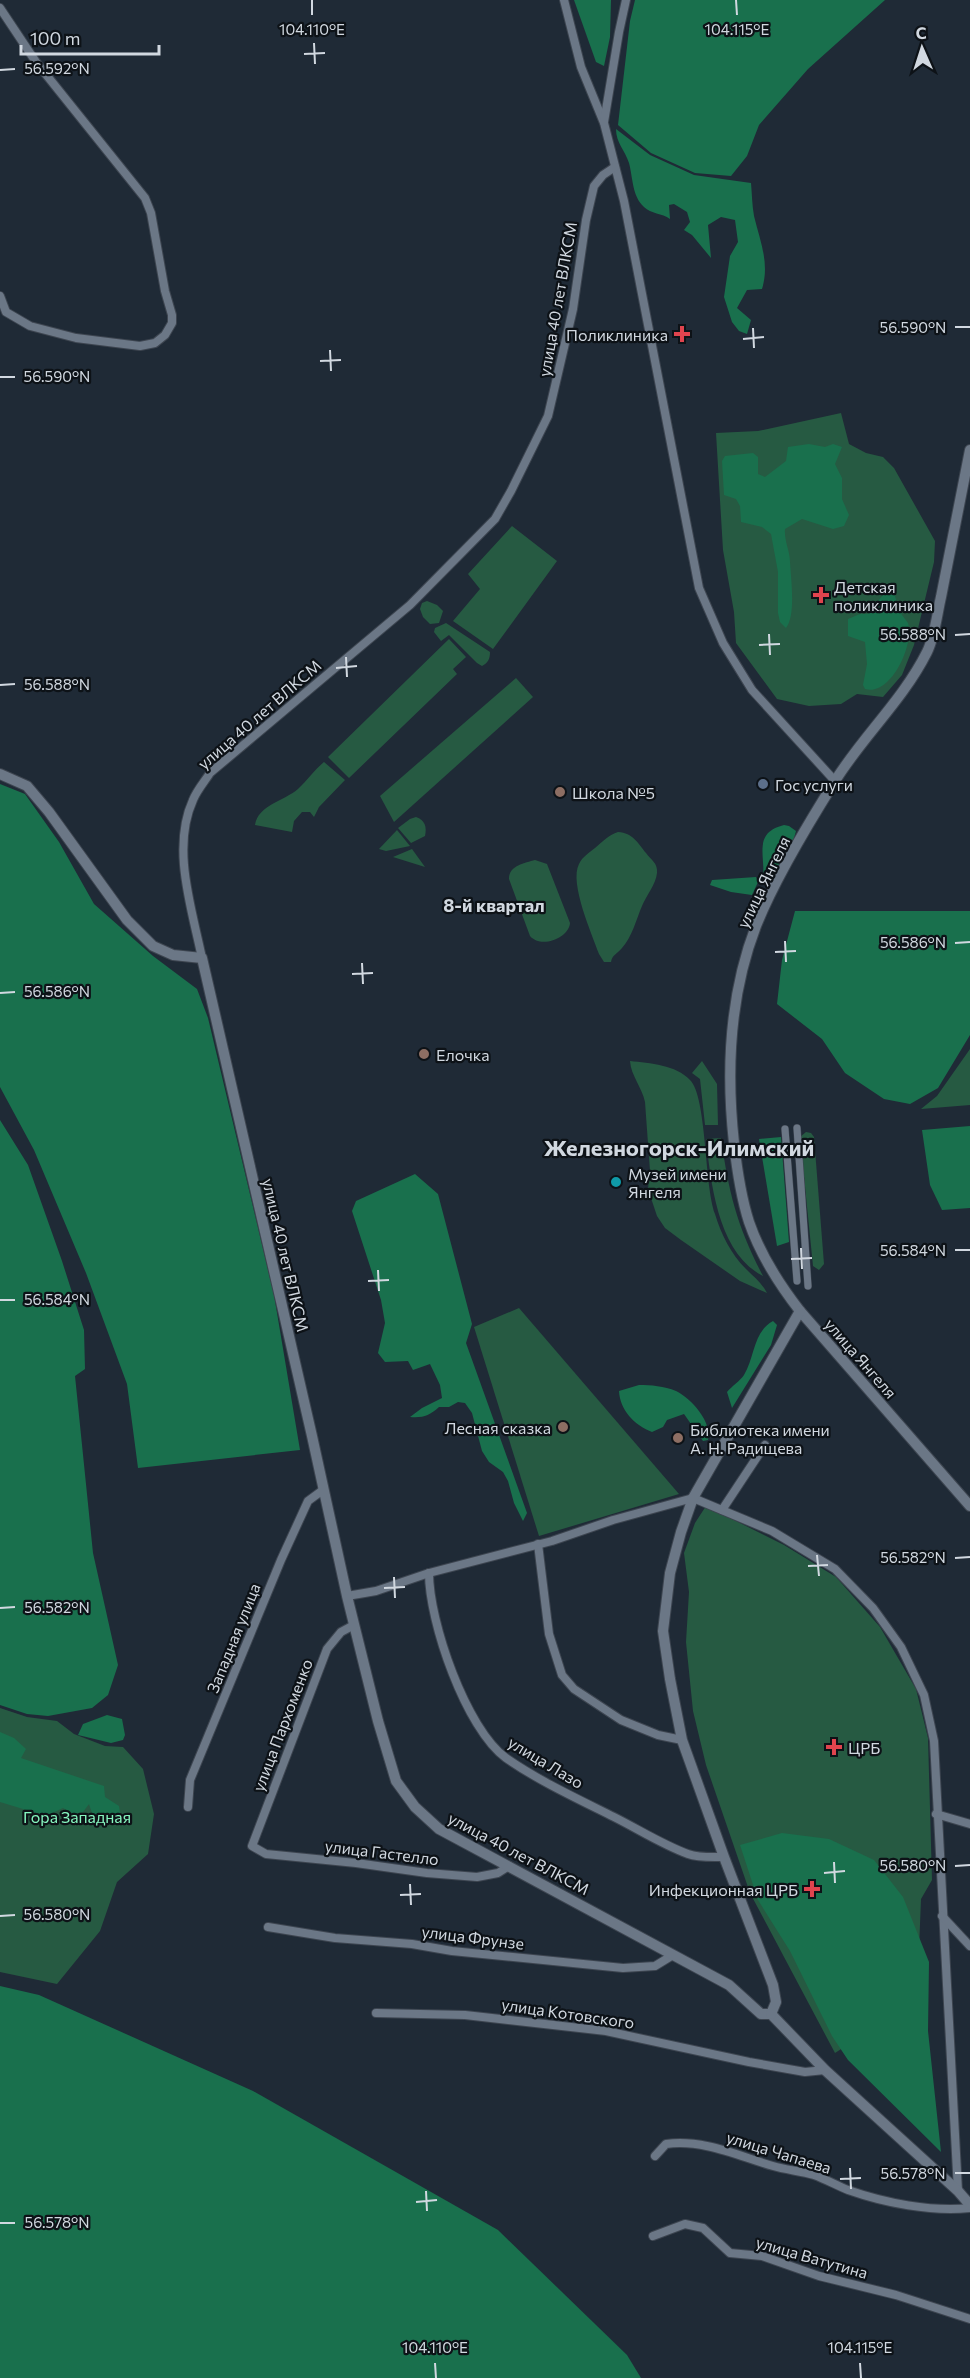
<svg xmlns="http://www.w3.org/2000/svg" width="970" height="2378" viewBox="0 0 970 2378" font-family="Commissioner,sans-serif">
  <rect width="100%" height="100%" fill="#1f2a36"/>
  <g fill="#265a42">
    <path d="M841 413 849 444 866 453 883 457 894 468 935 541 934 562 914 645 902 675 883 697 857 694 841 704 809 706 777 699 736 643 734 612 723 550 716 433 758 431Z"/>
    <path d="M512 526 557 561 493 649 453 621 480 589 468 574Z"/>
    <path d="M427 601 437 605 443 611 439 623 430 624 423 617 420 609 422 603Z"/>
    <path d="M446 623 490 652C490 659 488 663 482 666L477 663 449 635 441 641 434 632 435 628Z"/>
    <path d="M449 639 466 657 453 669 457 674 349 778 328 757Z"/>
    <path d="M516 678 533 697 394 822 380 796Z"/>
    <path d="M324 762 345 780 319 807 314 817 310 812H302L294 821 292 832 255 825C258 805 284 801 298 789 307 781 314 770 324 762Z"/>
    <path d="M416 817C425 820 427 827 425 836L411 843 398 828 410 819Z"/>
    <path d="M397 830 410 846 386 851 379 849Z"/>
    <path d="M618 832C633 833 638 843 646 853 651 860 658 863 657 873 656 884 646 896 642 906 636 920 632 937 622 948 617 954 612 955 611 962H604L599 954C592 934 569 883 579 864 582 857 590 852 595 848 603 841 609 835 618 832Z"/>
    <path d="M412 849 425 867 393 857Z"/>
    <path d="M535 860 547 864 570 923C569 938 541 949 530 936L509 879C509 865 525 863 535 860Z"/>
    <path d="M970 1049V1105L921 1109 937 1096Z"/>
    <path d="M630 1061C650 1063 676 1065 690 1080 707 1097 704 1183 715 1214 721 1234 731 1254 746 1269 754 1277 761 1282 767 1293L740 1281 681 1240 665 1228 657 1216 648 1189 650 1171 645 1102C642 1087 631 1076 630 1061Z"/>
    <path d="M702 1061 717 1084 718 1125H705L700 1079 692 1073Z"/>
    <path d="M806 1132 811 1133 814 1137 824 1264 819 1270 813 1266 800 1137Z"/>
    <path d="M721 1138C729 1194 737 1226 763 1276 718 1253 711 1184 706 1139Z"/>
    <path d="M519 1308 679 1494 539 1536 474 1327Z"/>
    <path d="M706 1506 784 1545 836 1577 880 1627 916 1689 928 1738 932 1880 921 1899 917 2000 835 2053 750 1893 706 1765 693 1711 686 1642 689 1592 684 1553 695 1523Z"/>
    <path d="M0 1708 27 1717 57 1721 74 1734 105 1746 123 1747 143 1769 154 1814 148 1854 117 1882 100 1931 57 1984 0 1972Z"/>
  </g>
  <g fill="#19704d">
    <path d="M574 0H611L610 37 604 66 596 62Z"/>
    <path d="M635 0H885L808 69 759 125 747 156 731 176 695 173 651 153 618 125 630 21Z"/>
    <path d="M616 129 650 155 694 175 751 183C752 194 752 205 754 216 760 241 770 263 762 289L747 290 737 308 751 320 747 334 739 331 732 322 724 297 730 256 738 242 735 220 721 217 708 225 711 258 692 235 684 230 690 222 687 212 674 204 669 205 670 219C662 213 651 214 644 207 632 196 633 178 629 163 625 150 616 143 616 129Z"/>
    <path d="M809 444 825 447 833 444 842 447 835 464 842 478V499L849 515 844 526 833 529 802 519 785 529C784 541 790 551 790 562 791 579 796 616 786 628L780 622 778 613V572L771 534 762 527 741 522 740 506 736 499 724 495 722 461 725 456 753 453 758 457V474L765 477 786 461 788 447Z"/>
    <path d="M887 591 894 593C896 600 899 608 902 615 904 618 906 620 908 623 915 643 891 697 865 689L863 685 867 664 865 642 848 636V619L860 614H868C875 607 879 598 887 591Z"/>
    <path d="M0 784 25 794 59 842 94 904 153 956 197 989 208 1018 274 1295 300 1450 138 1468 127 1384 86 1273 34 1150 0 1087Z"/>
    <path d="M784 825 789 826 796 831 793 842 769 880 763 881C766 856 752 833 784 825Z"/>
    <path d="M756 877 758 882 752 895 731 892 710 885 712 880Z"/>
    <path d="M795 911H970V1035L938 1088 910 1104 884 1099 845 1073 822 1039 777 1004 782 960Z"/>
    <path d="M0 1120 28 1165 62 1261 84 1330 85 1369 75 1376 93 1553 118 1665 108 1695 92 1708 48 1716 27 1714 0 1705Z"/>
    <path d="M970 1126V1208L942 1210 930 1185 922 1130Z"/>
    <path d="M781 1137 789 1242 777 1246 759 1139Z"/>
    <path d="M415 1174 438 1194 472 1324 466 1343 527 1513 523 1521 514 1503 508 1481 503 1472 489 1462 482 1451 472 1413 465 1403 458 1402 449 1407H439C429 1416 423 1418 410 1417L422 1408 442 1398 440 1385 430 1364 413 1370 408 1361 385 1362 378 1353 385 1323 381 1300 352 1211 356 1201Z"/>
    <path d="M773 1321 777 1325 771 1345 732 1408 727 1392C732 1386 740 1381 744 1375 755 1357 753 1332 773 1321Z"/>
    <path d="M639 1385C651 1385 664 1386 676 1391 691 1398 713 1423 708 1440L703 1441 684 1414 667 1420 663 1427 652 1432C634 1425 620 1410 619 1391Z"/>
    <path d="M107 1715 122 1719 125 1735 123 1740 111 1743 78 1735 83 1724Z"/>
    <path d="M0 1732 14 1738 26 1749 21 1758 104 1786 105 1797 119 1806 120 1813 109 1821 94 1819 89 1804 83 1812 74 1814 63 1808 46 1816 0 1802Z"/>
    <path d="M782 1833 829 1839 874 1860 903 1897 929 1962 928 2031 941 2152 848 2060 832 2036 790 1951 758 1900 740 1845Z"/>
    <path d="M0 1986 39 1995 253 2091 498 2230 627 2355 641 2378H0Z"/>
  </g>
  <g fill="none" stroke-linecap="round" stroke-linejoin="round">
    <defs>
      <g id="pedestrian">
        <path d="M797 1128 808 1286"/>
        <path d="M785 1129 797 1281"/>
      </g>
      <g id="minor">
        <path d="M564 0 581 67 604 123 624 201 699 588 723 643 752 690 835 781"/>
        <path d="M0 8 36 62 145 198 151 213 165 291 172 315V323L165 335 155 343 140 346 76 338 30 326 6 312 0 296"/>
        <path d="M604 122 619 32 626 0"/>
        <path d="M202 958C192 909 171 848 193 800 197 790 205 781 210 773L410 605 495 519 511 491 548 416 573 309 586 220 594 186 603 175 615 167"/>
        <path d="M722 1510 765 1445"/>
        <path d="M538 1544 549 1634 562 1675 574 1689 621 1720 658 1735 682 1740"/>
        <path d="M429 1573C429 1622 466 1729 506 1758 539 1781 578 1799 614 1817 638 1829 663 1845 688 1854 699 1858 712 1857 724 1857"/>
        <path d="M347 1596 376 1591 429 1573 552 1541 613 1520 693 1498 772 1531 835 1569 873 1608 901 1647 924 1695 934 1741 958 2191"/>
        <path d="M354 1625 341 1632 327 1649 252 1846 266 1854 356 1863 427 1873 477 1877 498 1873 509 1866"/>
        <path d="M188 1807 190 1780 281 1560 308 1501 323 1490"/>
        <path d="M936 1814 970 1824"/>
        <path d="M942 1916 970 1946"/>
        <path d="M268 1927 335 1938 412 1944 452 1951 623 1968 655 1966 673 1955"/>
        <path d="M376 2013 465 2015 606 2031 749 2062 805 2072 825 2070"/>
        <path d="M655 2156 666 2144C704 2139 738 2156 773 2166 786 2170 801 2171 814 2175 825 2179 836 2185 848 2190 885 2203 931 2212 970 2208"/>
        <path d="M653 2236 685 2224 703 2228 730 2253 762 2256 819 2276 896 2295 970 2319"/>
      </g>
      <g id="tertiary">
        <path d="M970 450C960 499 951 548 941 597 937 614 935 636 927 652 903 700 863 736 835 781 808 824 774 880 756 926 729 996 726 1070 734 1143 737 1170 741 1197 749 1222 760 1254 779 1284 800 1311L970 1506"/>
        <path d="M0 774 27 786 49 812 127 920 153 946 173 955 202 958 312 1436 347 1596 378 1721 396 1781 415 1807 439 1829 729 1985 761 2014H771L825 2070 958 2191 970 2205"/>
        <path d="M771 2014 776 2002 773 1985 724 1857 682 1740 670 1679 663 1631 670 1573 681 1532 693 1498 800 1311"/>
      </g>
    </defs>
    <use href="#pedestrian" stroke="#3d4550" stroke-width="8"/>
    <use href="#minor" stroke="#3d4550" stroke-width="10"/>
    <use href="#tertiary" stroke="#3d4550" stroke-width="12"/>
    <use href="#pedestrian" stroke="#6b7786" stroke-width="7"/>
    <use href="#minor" stroke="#6b7786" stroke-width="8"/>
    <use href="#tertiary" stroke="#6b7786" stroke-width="10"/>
  </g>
  <path fill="none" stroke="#d1d8e0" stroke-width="2" d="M312 0V15M736 0 737 15M314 43 315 64M304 54 325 53M0 70 15 69M955 327H970M753 328 754 348M743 339 764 337M330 350 331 371M320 361 341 360M0 377H15M769 634 770 655M955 635 970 634M759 645 780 644M346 657 347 677M336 668 357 666M0 685 15 684M785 941 786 962M955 943 970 942M775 952 796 951M362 963 363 984M352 974 373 973M0 993 15 992M801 1248 802 1269M955 1250H970M791 1259 812 1258M378 1270 379 1291M368 1281 389 1280M0 1300H15M817 1555 819 1576M955 1558 970 1557M808 1566 828 1565M394 1577 395 1598M384 1588 405 1587M0 1608 15 1607M834 1862 835 1883M955 1866 970 1865M824 1873 845 1871M410 1884 411 1905M400 1895 421 1894M0 1916 15 1915M850 2168 851 2189M955 2173H970M840 2179 861 2178M426 2191 427 2211M416 2202 437 2200M0 2223H15M435 2363 436 2378M860 2363 861 2378"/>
  <g fill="#e0444e" stroke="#0d1217" stroke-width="2">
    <path d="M679 325h6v6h6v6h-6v6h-6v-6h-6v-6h6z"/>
    <path d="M818 586h6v6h6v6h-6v6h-6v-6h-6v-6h6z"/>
    <path d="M831 1738h6v6h6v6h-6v6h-6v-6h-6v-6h6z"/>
    <path d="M809 1880h6v6h6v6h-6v6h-6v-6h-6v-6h6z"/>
  </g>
  <circle fill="#5c6f8a" stroke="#0d1217" stroke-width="2" cx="763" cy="784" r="6"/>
  <g fill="#8d6e63" stroke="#0d1217" stroke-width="2">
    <circle cx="560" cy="792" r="6"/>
    <circle cx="424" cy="1054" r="6"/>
    <circle cx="563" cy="1427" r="6"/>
    <circle cx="678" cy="1438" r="6"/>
  </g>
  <circle fill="#0f9aa8" stroke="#0d1217" stroke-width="2" cx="616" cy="1182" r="6"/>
  <g text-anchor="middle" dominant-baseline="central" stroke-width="4.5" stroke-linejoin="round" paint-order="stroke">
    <g font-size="16" fill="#d1d8e0" stroke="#0d1217">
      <text transform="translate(557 299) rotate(-80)">улица 40 лет ВЛКСМ</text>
      <text transform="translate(259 714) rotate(-41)">улица 40 лет ВЛКСМ</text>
      <text transform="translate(763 882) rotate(-64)">улица Янгеля</text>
      <text transform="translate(286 1255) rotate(77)">улица 40 лет ВЛКСМ</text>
      <text transform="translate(861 1358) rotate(49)">улица Янгеля</text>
      <text transform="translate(233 1638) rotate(-68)">Западная улица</text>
      <text transform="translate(282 1725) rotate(-69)">улица Пархоменко</text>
      <text transform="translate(546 1762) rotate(31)">улица Лазо</text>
      <text transform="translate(382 1852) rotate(7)">улица Гастелло</text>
      <text transform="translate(519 1853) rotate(28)">улица 40 лет ВЛКСМ</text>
      <text transform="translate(473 1937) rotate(7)">улица Фрунзе</text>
      <text transform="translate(568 2013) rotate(8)">улица Котовского</text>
      <text transform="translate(779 2152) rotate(17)">улица Чапаева</text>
      <text transform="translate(812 2257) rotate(16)">улица Ватутина</text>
    </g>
    <g font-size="16" fill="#d1d8e0" stroke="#0d1217" text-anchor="start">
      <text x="668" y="334" text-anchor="end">Поликлиника</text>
      <text x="834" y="586">Детская<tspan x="834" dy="18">поликлиника</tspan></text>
      <text x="775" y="784">Гос услуги</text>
      <text x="572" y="792">Школа №5</text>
      <text x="436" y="1054">Елочка</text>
      <text x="628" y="1173">Музей имени<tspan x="628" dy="18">Янгеля</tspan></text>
      <text x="551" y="1427" text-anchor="end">Лесная сказка</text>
      <text x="690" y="1429">Библиотека имени<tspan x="690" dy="18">А. Н. Радищева</tspan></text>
      <text x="848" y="1747">ЦРБ</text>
      <text x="798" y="1889" text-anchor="end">Инфекционная ЦРБ</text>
    </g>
    <g font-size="16" fill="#86f5bf" stroke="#0d1217">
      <text x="77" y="1816">Гора Западная</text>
    </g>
    <g font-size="18" font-weight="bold" fill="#d1d8e0" stroke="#0d1217">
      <text x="494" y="905">8-й квартал</text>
    </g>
    <g font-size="22" font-weight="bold" fill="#d1d8e0" stroke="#0d1217">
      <text x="679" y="1147">Железногорск-Илимский</text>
    </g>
  </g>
  <g font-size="15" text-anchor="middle" fill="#d1d8e0" stroke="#0d1217" stroke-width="4.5" stroke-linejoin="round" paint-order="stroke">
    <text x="312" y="35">104.110°E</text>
    <text x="737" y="35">104.115°E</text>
    <text x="57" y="74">56.592°N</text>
    <text x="913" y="333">56.590°N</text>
    <text x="57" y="382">56.590°N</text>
    <text x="913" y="640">56.588°N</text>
    <text x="57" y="690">56.588°N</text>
    <text x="913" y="948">56.586°N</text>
    <text x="57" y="997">56.586°N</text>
    <text x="913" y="1256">56.584°N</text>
    <text x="57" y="1305">56.584°N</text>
    <text x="913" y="1563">56.582°N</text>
    <text x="57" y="1613">56.582°N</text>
    <text x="913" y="1871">56.580°N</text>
    <text x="57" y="1920">56.580°N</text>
    <text x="913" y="2179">56.578°N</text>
    <text x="57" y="2228">56.578°N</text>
    <text x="435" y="2353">104.110°E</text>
    <text x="860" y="2353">104.115°E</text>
  </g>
  <g transform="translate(922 48) rotate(357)" stroke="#0d1217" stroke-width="4.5" paint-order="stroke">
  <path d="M0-4.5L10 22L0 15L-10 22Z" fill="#d1d8e0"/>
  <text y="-9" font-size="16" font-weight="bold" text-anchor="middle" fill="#d1d8e0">С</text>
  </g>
  <path d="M21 45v9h138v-9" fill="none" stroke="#d1d8e0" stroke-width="3"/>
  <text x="30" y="45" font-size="18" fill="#d1d8e0" stroke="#0d1217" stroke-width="4.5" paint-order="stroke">100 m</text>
</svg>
